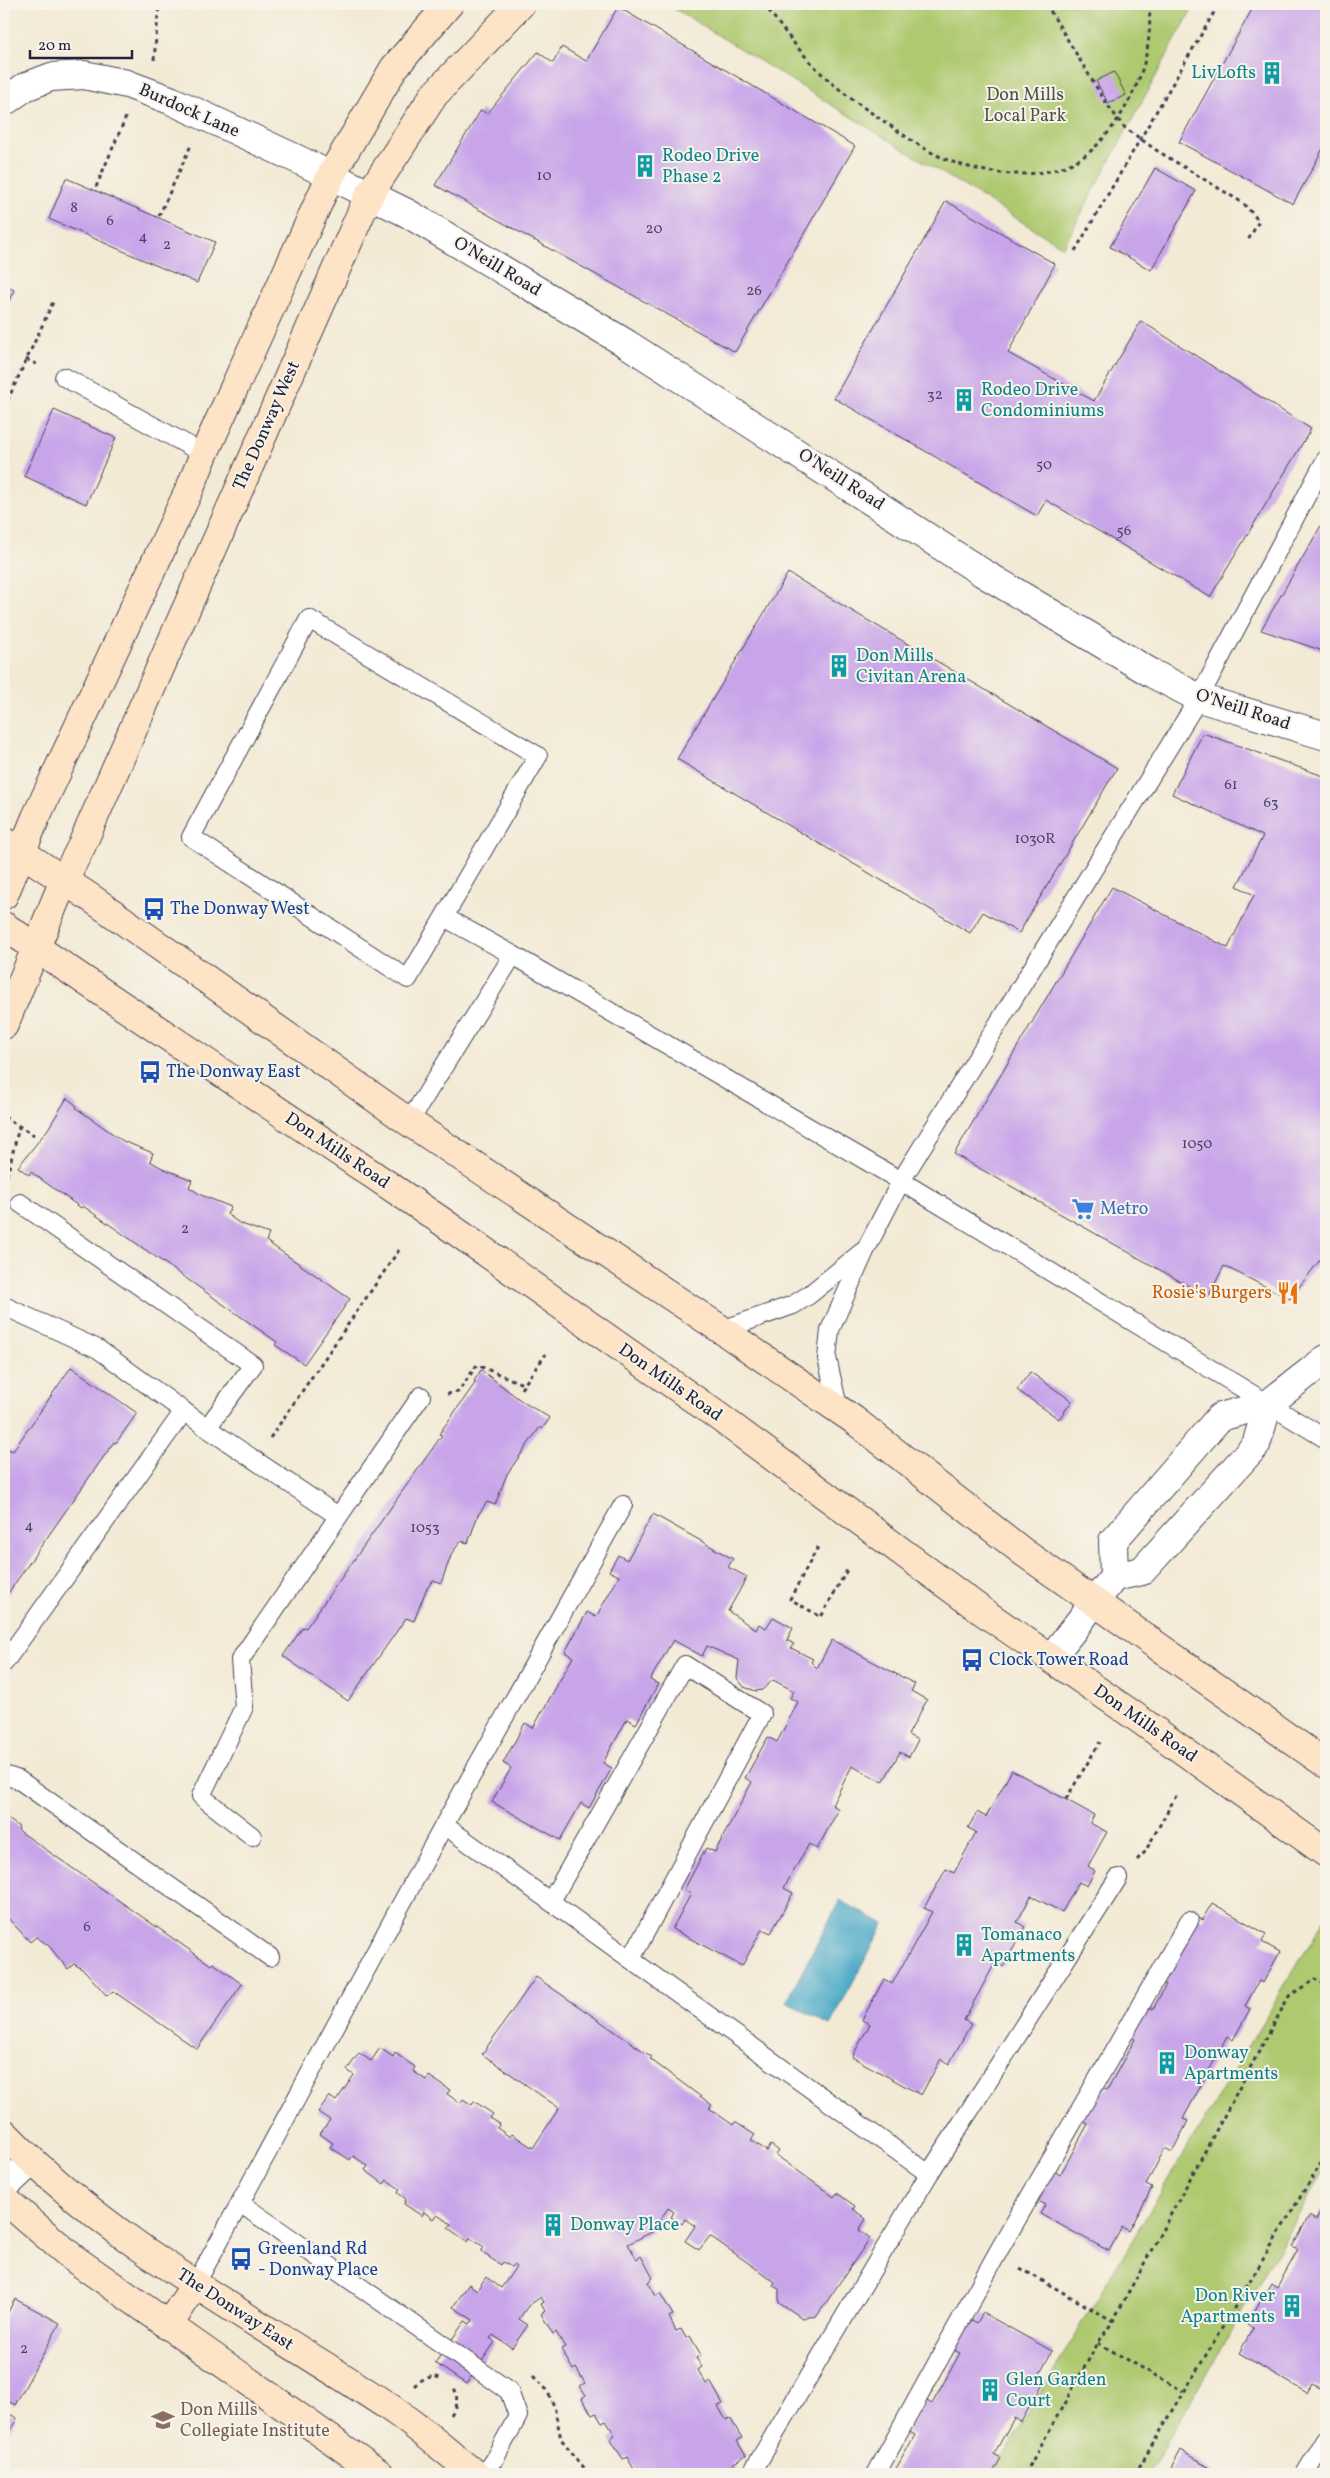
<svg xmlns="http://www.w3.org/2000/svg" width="1330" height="2478" viewBox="0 0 1330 2478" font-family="Vollkorn,serif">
  <rect width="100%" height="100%" fill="#f7f3e8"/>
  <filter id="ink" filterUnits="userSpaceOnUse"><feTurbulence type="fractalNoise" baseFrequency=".02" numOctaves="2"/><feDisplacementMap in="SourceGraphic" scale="10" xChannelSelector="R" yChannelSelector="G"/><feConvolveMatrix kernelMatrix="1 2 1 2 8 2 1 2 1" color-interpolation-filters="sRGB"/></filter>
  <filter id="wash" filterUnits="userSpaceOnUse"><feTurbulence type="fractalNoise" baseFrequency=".0096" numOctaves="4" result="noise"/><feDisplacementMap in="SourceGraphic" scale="20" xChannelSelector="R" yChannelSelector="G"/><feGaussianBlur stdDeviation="1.12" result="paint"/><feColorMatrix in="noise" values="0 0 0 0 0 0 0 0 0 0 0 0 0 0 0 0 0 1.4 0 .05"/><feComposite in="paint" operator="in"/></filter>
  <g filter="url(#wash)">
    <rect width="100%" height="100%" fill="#f3ead5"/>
    <g fill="#aec96f" stroke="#687655">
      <path d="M667 4H1195L1063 247Z"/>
      <path d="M1326 1917V2168L1148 2474H992Z"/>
    </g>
    <path fill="#47a8c7" stroke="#346581" d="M840 1900 884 1924 830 2025 786 2002Z"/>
    <g id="blocks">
      <g fill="#c8a4e9">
        <path d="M1255 4H1326V143L1293 204 1179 142Z"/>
        <path d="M618 7 855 146 735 352 435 185 481 110 487 114 538 52 553 63 562 47 586 61Z"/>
        <path d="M1114 72 1126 95 1108 103 1096 81Z"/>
        <path d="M1155 168 1196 191 1151 270 1110 247Z"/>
        <path d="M66 178 215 242 197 283 49 219Z"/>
        <path d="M946 201 1055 264 1008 353 1094 401 1141 321 1311 429 1210 597 1046 500 1037 516 834 398Z"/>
        <path d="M4 285 14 290 4 311Z"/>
        <path d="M54 410 116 438 86 504 24 476Z"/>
        <path d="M1326 517V652L1261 630Z"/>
        <path d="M788 573 1117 768 1019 933 983 912 970 933 677 759Z"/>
        <path d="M1203 733 1326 777V1252L1290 1299 1224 1266 1208 1297 954 1154 1112 887 1228 948 1254 895 1237 886 1263 836 1172 794Z"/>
        <path d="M67 1098 77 1106 76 1108 123 1141 153 1153 150 1161 162 1168 192 1180 189 1187 201 1195 231 1207 227 1214 239 1223 269 1234 266 1241 350 1299 304 1364 275 1345 277 1342 83 1206 81 1208 31 1172 29 1175 18 1167 48 1129Z"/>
        <path d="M71 1367 137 1413 116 1443 114 1442 4 1599V1452L5 1448 13 1451Z"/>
        <path d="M481 1370 523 1402 550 1418 542 1429 540 1427 507 1474 495 1505 487 1502 478 1515 468 1543 461 1541 452 1553 441 1583 433 1580 426 1590 414 1621 406 1618 348 1701 283 1656 303 1627 306 1628 442 1435 439 1434 476 1382 474 1381Z"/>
        <path d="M1030 1372 1072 1401 1059 1419 1017 1390Z"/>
        <path d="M653 1514 733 1559 728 1567 747 1577 728 1611 756 1630 759 1624 766 1628 773 1617 793 1628 787 1640 794 1644 791 1648 813 1659 811 1662 817 1668 832 1640 915 1684 911 1691 927 1700 908 1735 918 1740 909 1757 900 1752 883 1782 852 1766 832 1805 839 1809 817 1849 809 1844 784 1888 793 1893 771 1933 762 1929 742 1966 672 1929 691 1894 684 1890 706 1848 715 1852 752 1782 745 1778 768 1737 777 1742 798 1702 790 1698 794 1691 773 1680 762 1690 756 1691 744 1687 737 1678 739 1660 707 1646 702 1656 673 1640 650 1680 658 1684 636 1724 627 1719 603 1763 612 1768 589 1808 581 1803 560 1840 492 1802 511 1768 503 1763 525 1723 533 1728 573 1657 565 1652 587 1612 596 1617 619 1576 609 1571 618 1555 627 1560Z"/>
        <path d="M1012 1770 1094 1815 1090 1823 1107 1832 1088 1866 1095 1871 1087 1886 1079 1882 1062 1912 1031 1896 1017 1922 1025 1927 1003 1967 995 1963 964 2020 971 2024 949 2064 941 2059 921 2095 852 2057 870 2024 862 2020 884 1979 892 1984 932 1912 924 1908 946 1869 954 1873 976 1832 968 1828 977 1812 986 1817Z"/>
        <path d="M4 1816 19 1827 18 1830 211 1965 213 1963 242 1984 197 2049 113 1991 107 1996 85 1971 74 1964 68 1969 48 1945 36 1937 30 1942 4 1914Z"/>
        <path d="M1212 1903 1266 1934 1262 1942 1280 1952 1263 1983 1259 1981 1245 2006 1250 2009 1233 2040 1227 2037 1183 2119 1188 2121 1172 2152 1165 2148 1146 2185 1152 2188 1129 2231 1122 2227 1109 2251 1040 2214 1045 2205 1037 2201 1054 2171 1060 2175 1088 2124 1081 2120 1100 2086 1107 2090 1135 2039 1128 2035 1145 2005 1153 2009 1166 1985 1159 1981 1194 1916 1202 1920Z"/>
        <path d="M536 1977 652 2057 650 2059 712 2105 709 2108 733 2125 735 2122 755 2135 751 2140 767 2151 771 2145 779 2151 776 2155 834 2197 837 2193 855 2206 853 2209 866 2219 859 2230 870 2238 817 2316 802 2318 779 2302V2289L773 2286 775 2282 710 2236 699 2250 685 2241 695 2226 685 2219 682 2224 671 2217 674 2212 668 2208 652 2232 628 2244 637 2259 641 2256 653 2278 648 2282 656 2296 660 2293 673 2315 669 2317 676 2331 681 2329 686 2338 690 2336 701 2355 696 2358 702 2367 698 2370 706 2384 710 2381 723 2404 718 2406 726 2420 730 2418 742 2438 737 2441 746 2456 732 2464 738 2474H629L635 2471 627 2457 623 2459 610 2439 615 2435 606 2421 602 2423 596 2413 592 2415 582 2398 586 2395 580 2386 585 2383 576 2368 573 2370 561 2349 565 2347 556 2332 553 2334 541 2314 545 2311 541 2304 544 2302 541 2297 528 2306 519 2319 528 2325 512 2348 493 2335 490 2338 495 2342 466 2384 435 2363 465 2321 470 2324 473 2320 453 2307 469 2284 477 2290 486 2277 501 2288 516 2267 513 2265 511 2267 503 2262 501 2265 481 2252 484 2247 470 2238 468 2242 448 2228 451 2224 437 2215 433 2219 424 2212 422 2216 404 2204 406 2199 398 2193 400 2189 387 2180 384 2184 365 2170 368 2166 353 2156 350 2160 330 2147 333 2143 320 2134 330 2120 318 2112 329 2096 336 2101 354 2075 347 2070 359 2053 371 2061 380 2048 393 2057 395 2053 415 2067 413 2071 426 2080 429 2076 450 2090 447 2094 460 2103 463 2099 472 2105 474 2101 493 2114 490 2118 500 2124 497 2128 510 2137 512 2134 533 2148 559 2108 482 2054Z"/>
        <path d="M1326 2202V2376L1319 2388 1312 2384 1307 2393 1239 2353 1253 2328 1247 2324 1271 2283 1277 2287 1298 2250 1292 2247 1309 2216 1316 2220Z"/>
        <path d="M15 2299 60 2323 15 2405 4 2399V2320Z"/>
        <path d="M983 2313 1052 2351 1038 2377 1045 2380 1021 2422 1014 2418 994 2454 1001 2458 992 2474H893L915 2435 908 2431 925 2400 932 2404 960 2353 954 2350 970 2319 977 2323Z"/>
        <path d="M4 2411 17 2418 4 2443Z"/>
        <path d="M1181 2450 1221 2474H1168Z"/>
      </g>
    </g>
  </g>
  <g filter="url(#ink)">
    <use href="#blocks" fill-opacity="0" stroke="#414052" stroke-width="1"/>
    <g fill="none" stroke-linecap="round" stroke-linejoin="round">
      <defs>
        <g id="lane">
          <path d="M64 377 204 454"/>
          <path d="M444 917 538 756 309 619 191 837 408 979 444 917 513 955 901 1181 1326 1439"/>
          <path d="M409 1122 513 955"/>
          <path d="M20 1203 253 1365 207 1428"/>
          <path d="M4 1306 98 1349 207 1428 338 1516"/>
          <path d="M722 1330 793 1305 809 1295 862 1252"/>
          <path d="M839 1411 827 1358 830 1330 865 1251 901 1181 1199 698 1326 459"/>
          <path d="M4 1663 184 1411"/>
          <path d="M4 1775 19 1780 270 1957"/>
          <path d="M444 1825 623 1505"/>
          <path d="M252 1836 201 1796 244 1707 240 1660 421 1396"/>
          <path d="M551 1901 685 1665 762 1714 631 1959"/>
          <path d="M929 2174 1118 1878"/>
          <path d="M240 2203 444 1825 929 2174 751 2474"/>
          <path d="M195 2285 240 2203 509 2391 518 2416 495 2458 484 2474"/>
          <path d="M876 2474 999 2250 1189 1921"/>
          <path d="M1305 2474 1326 2439"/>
        </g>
        <g id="street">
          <path d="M4 102 25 87 51 77 84 75 127 84 170 100 299 160 407 213 627 344 983 573 1153 674 1199 698 1326 736"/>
          <path d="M1114 1577 1113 1541 1220 1417 1268 1404 1326 1359"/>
          <path d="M1051 1658 1114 1577 1142 1571 1256 1445 1268 1404"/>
          <path d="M4 2187 31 2162"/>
        </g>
        <g id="secondary">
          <path d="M4 841 91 898 409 1122 722 1330 854 1420 1023 1552 1326 1764"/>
          <path d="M4 895 36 817 191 486 204 454 331 175 394 68 449 4"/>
          <path d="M4 926 440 1220 715 1414 982 1611 1136 1717 1326 1853"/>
          <path d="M4 1025 64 880 81 847 369 195 434 95 521 4"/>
          <path d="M4 2133C115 2248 260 2321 392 2409 421 2429 448 2453 475 2474"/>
          <path d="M4 2199 73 2258 380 2474"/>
          <path d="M168 2326 195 2285"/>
        </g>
      </defs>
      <use href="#lane" stroke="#414052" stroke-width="20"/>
      <use href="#street" stroke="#414052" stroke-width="30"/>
      <use href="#secondary" stroke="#414052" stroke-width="30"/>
      <g stroke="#414052" stroke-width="3" stroke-dasharray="4 4" stroke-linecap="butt">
        <path d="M764 4C781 27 799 51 819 71 837 89 858 104 879 118 900 132 920 148 943 158 982 175 1038 182 1076 161 1093 152 1103 139 1114 125 1140 88 1153 49 1149 4"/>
        <path d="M1046 4 1106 103 1124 127 1156 150 1243 203 1259 221 1247 242"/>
        <path d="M154 60 159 4"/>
        <path d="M96 187 126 117"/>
        <path d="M1322 204 1326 197"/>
        <path d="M159 216 192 143"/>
        <path d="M1075 251 1219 4"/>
        <path d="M26 359 40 366"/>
        <path d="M4 408 54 300"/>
        <path d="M4 1117 34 1135"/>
        <path d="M7 1176 19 1127"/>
        <path d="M521 1389 546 1354"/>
        <path d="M447 1394 458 1392 477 1365 525 1385"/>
        <path d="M270 1438 399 1250"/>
        <path d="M818 1547 790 1599 821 1617 848 1568"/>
        <path d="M1066 1799 1100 1742"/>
        <path d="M1137 1860 1145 1852 1177 1794"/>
        <path d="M1020 2268 1113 2321"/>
        <path d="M1098 2343 1183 2391"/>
        <path d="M533 2376 547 2390 554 2406 561 2439 589 2474"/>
        <path d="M414 2386C421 2379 431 2375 440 2378"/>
        <path d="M451 2415C457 2405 459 2396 453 2386"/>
        <path d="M1025 2474 1098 2343 1113 2321 1289 1996 1315 1979 1326 1985"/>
        <path d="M1135 2474 1326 2154"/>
      </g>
      <use href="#lane" stroke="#fff" stroke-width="18"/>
      <use href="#street" stroke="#fff" stroke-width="28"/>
      <use href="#secondary" stroke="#fee4c6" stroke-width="28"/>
    </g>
  </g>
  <defs>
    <symbol id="building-bare" viewBox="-9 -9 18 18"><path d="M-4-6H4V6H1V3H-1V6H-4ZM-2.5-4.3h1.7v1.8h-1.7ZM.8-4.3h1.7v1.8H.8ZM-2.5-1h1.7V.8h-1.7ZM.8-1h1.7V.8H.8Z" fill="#0f9aa8" stroke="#f7f3e8" stroke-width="2.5" paint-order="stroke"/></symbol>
    <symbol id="bus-bare" viewBox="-9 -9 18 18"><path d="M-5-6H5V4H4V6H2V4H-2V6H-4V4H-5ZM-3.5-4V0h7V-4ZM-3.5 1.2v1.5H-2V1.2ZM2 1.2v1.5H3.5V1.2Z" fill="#1a4fb4" stroke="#f7f3e8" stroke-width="2.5" paint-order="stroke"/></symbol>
    <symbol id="supermarket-bare" viewBox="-9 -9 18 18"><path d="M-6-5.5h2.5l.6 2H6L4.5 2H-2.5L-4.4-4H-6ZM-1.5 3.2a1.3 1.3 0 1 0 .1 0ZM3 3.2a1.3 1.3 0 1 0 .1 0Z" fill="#3f7fe0" stroke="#f7f3e8" stroke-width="2.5" paint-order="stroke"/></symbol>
    <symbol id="restaurant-bare" viewBox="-9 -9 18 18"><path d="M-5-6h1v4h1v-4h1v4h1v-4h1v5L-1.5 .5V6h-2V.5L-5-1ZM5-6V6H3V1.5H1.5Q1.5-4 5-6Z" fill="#e8710a" stroke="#f7f3e8" stroke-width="2.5" paint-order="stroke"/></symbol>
    <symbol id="school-bare" viewBox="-9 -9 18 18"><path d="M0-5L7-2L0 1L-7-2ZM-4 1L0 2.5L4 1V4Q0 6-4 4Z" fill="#8d6e63" stroke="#f7f3e8" stroke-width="2.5" paint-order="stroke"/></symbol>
  </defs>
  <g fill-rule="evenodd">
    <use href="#building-bare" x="1256" y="57" width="32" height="32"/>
    <use href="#building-bare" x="629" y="150" width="32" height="32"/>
    <use href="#building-bare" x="948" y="384" width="32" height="32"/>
    <use href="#building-bare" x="823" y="650" width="32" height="32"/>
    <use href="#bus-bare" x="138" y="893" width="32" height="32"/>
    <use href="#bus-bare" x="134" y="1056" width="32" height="32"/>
    <use href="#supermarket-bare" x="1067" y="1193" width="32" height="32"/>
    <use href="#restaurant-bare" x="1272" y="1277" width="32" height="32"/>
    <use href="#bus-bare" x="956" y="1644" width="32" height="32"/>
    <use href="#building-bare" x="948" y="1929" width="32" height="32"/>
    <use href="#building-bare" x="1151" y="2047" width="32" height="32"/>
    <use href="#building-bare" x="537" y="2209" width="32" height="32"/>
    <use href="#bus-bare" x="225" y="2243" width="32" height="32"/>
    <use href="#building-bare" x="1276" y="2290" width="32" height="32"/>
    <use href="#building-bare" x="974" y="2374" width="32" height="32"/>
    <use href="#school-bare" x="147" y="2404" width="32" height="32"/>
  </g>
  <g text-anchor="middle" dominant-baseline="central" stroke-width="4" stroke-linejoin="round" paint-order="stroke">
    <g font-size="15" fill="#4c4266">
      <text x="544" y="176">10</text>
      <text x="74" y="208">8</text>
      <text x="110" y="221">6</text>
      <text x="654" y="229">20</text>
      <text x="143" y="237">4</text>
      <text x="167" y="245">2</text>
      <text x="754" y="291">26</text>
      <text x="935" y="395">32</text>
      <text x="1044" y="465">50</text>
      <text x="1124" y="531">56</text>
      <text x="1231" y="785">61</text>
      <text x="1271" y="803">63</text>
      <text x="1035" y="839">1030R</text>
      <text x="1197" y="1144">1050</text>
      <text x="185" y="1229">2</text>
      <text x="29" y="1526">4</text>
      <text x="425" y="1528">1053</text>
      <text x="87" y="1927">6</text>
      <text x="24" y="2349">2</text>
    </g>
    <g font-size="18" fill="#0d838f" stroke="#f7f3e8" text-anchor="start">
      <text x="1256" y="73" text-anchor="end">LivLofts</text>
      <text x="662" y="156">Rodeo Drive<tspan x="662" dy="21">Phase 2</tspan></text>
      <text x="981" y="390">Rodeo Drive<tspan x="981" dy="21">Condominiums</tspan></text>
      <text x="856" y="656">Don Mills<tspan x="856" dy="21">Civitan Arena</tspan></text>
      <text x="981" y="1935">Tomanaco<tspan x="981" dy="21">Apartments</tspan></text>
      <text x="1184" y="2053">Donway<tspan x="1184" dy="21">Apartments</tspan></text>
      <text x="570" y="2225">Donway Place</text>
      <text x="1275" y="2296" text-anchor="end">Don River<tspan x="1275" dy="21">Apartments</tspan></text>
      <text x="1006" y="2380">Glen Garden<tspan x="1006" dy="21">Court</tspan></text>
    </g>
    <g font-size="18" fill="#4c544b" stroke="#f7f3e8">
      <text x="1025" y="95">Don Mills<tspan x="1025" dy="21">Local Park</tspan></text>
    </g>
    <g font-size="18" fill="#22223b" stroke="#f7f3e8">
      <text transform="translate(189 111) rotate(24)">Burdock Lane</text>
      <text transform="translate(497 267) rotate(31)">O'Neill Road</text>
      <text transform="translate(267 426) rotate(-66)">The Donway West</text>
      <text transform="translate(841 480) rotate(33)">O'Neill Road</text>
      <text transform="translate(1243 710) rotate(18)">O'Neill Road</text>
      <text transform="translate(337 1151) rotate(34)">Don Mills Road</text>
      <text transform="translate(670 1383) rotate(35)">Don Mills Road</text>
      <text transform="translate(1145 1724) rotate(35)">Don Mills Road</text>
      <text transform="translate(235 2310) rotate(33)">The Donway East</text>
    </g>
    <g font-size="18" fill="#164399" stroke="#f7f3e8" text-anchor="start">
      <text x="170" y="909">The Donway West</text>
      <text x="166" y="1072">The Donway East</text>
      <text x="989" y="1660">Clock Tower Road</text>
      <text x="258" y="2249">Greenland Rd<tspan x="258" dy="21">- Donway Place</tspan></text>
    </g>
    <g font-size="18" fill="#366cbe" stroke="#f7f3e8" text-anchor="start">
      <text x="1100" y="1209">Metro</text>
    </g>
    <g font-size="18" fill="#c56008" stroke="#f7f3e8" text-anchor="end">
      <text x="1272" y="1293">Rosie’s Burgers</text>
    </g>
    <g font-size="18" fill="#785e54" stroke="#f7f3e8" text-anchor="start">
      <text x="180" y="2410">Don Mills<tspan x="180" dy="21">Collegiate Institute</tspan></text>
    </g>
  </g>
  <rect width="1330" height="2478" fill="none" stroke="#f7f3e8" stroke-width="20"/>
  <path d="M30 50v8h102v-8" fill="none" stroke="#22223b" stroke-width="2.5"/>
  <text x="38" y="50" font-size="15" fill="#22223b" stroke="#f7f3e8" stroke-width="4" paint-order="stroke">20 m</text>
</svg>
